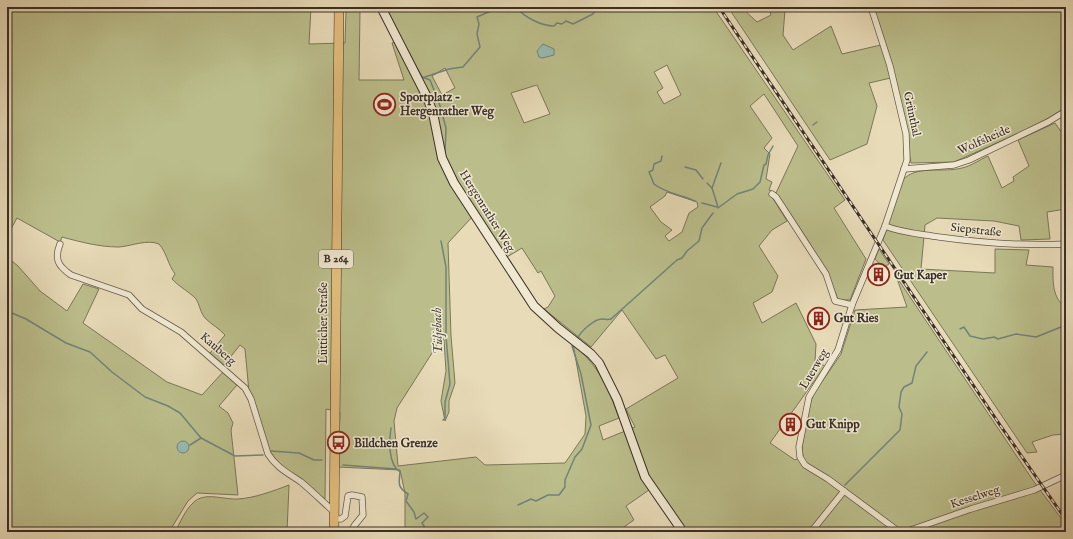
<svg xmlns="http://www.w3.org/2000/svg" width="1073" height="539" viewBox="0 0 1073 539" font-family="'IM FELL English',serif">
  <rect width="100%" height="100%" fill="#e8dbb8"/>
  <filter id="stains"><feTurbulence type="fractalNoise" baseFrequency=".005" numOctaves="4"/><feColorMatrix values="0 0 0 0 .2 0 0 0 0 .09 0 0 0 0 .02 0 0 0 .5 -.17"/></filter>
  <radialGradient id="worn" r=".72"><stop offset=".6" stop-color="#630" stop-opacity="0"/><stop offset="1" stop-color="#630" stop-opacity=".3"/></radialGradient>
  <g fill="#bbbe8b" stroke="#7a765a" fill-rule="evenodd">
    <path d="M7 7H311L309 44 345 43 346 11 360 10 359 80H404L392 43 400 39 385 7H713L845 200 834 208 866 259 850 300H838C827 265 797 224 776 193L772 197 787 221 772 230 759 246 778 276 772 292 753 303 762 323 796 303 816 344 815 361 825 366 770 443 795 460 803 456 802 448 808 407 815 392 841 354 855 310 907 307 896 276 1032 479 1066 525V532H678L649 490 626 506 634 520 624 527 628 532H405V493L400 470 338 467 340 412 326 409 325 499 280 466 270 452 249 392 245 349 240 345 224 365 210 353 225 335C219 328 212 325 206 319 200 313 200 305 196 299 191 293 178 286 172 279L175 274C168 265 167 253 159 244 147 239 132 246 119 247 99 247 81 242 62 237L60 242 17 218 7 236ZM667 65 681 95 664 104 657 92 663 88 654 72ZM445 68 455 88 442 95 432 76ZM537 85 550 114 524 123 511 93ZM764 94 798 146 776 193 769 190 772 182 766 179 770 154 764 148 772 138 750 106ZM667 192 697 202 698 207 689 213 682 232 669 241 665 236 672 230 661 222 650 207 665 196ZM473 216 505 268 507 257 522 248 538 273 541 271 555 296 548 307 544 309 591 347 622 310 656 359 665 355 678 378 626 409 635 427 603 440 599 426 619 418C607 385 600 368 573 344L586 416 585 434 565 463 485 465 476 457 398 466 394 421 397 408 441 339 444 340 446 371 441 401 445 421 449 412V401L455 383 451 336 448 243Z"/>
    <path d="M728 7H741L757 22 771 15 770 11 775 7 785 10 783 35 793 50 831 26 842 54 885 44 873 7H1066V107L1047 119 1017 134 954 162 911 163 895 77 869 83 877 106 867 144 830 160Z"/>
    <path d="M1055 123 1062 133 1066 145V209L1047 212 1050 239 1021 240 1019 226 994 221 937 218 925 225 921 269 995 273V249L1029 250 1026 265 1053 267C1053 283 1052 297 1066 308V434L1053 435 1032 442 1037 452 1027 453 883 240 903 180C915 165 943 173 962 168 971 166 979 160 988 156L1002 188 1014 181 1013 177 1029 166 1018 140Z"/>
    <path d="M879 249 889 264 883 268 875 259Z"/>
    <path d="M7 257 18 266 40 291 67 311 83 284 99 289 83 323 167 382 202 395 223 372 237 385 219 406 228 413 233 423 231 430 238 495 197 493 188 501 169 532H7Z"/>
    <path d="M289 485 287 532H175C180 523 185 510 193 503 204 491 224 500 238 499 255 498 273 491 289 485Z"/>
  </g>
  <g fill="#97bbb2" stroke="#72837b">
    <path d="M543 44 554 49V55L542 58 539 57 537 51Z"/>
    <circle cx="183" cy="447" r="6"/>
  </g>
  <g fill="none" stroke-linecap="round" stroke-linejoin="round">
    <g stroke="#72837b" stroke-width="1.5">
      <path d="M516 7C524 17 541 26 554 26L557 23 562 24 566 21 573 24 593 14 597 7"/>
      <path d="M405 46 422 77 430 80 434 90"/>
      <path d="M422 78 449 69 463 67 480 47 477 34 479 24 477 17 500 7"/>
      <path d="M437 95 446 128 445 152"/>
      <path d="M813 125 817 122"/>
      <path d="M662 156 661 161 654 164 653 170 649 172 654 184C665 193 682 195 695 201"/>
      <path d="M685 167 696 170 703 179"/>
      <path d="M707 183 712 188 718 207"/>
      <path d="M712 188 721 163"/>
      <path d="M702 203 717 207"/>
      <path d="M718 208 737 194 753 189 760 182 764 165 766 164 768 155 773 146"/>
      <path d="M441 241 446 267V336L450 384 445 402V418L443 420"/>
      <path d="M7 311 26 319 66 343 90 352 112 372 145 397 168 406 180 413 201 438 235 456 263 455"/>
      <path d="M960 329 964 327 970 336 983 339 994 337 998 339 1016 334 1036 337 1066 325"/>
      <path d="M578 338C580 332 594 319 602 319 605 319 608 320 611 319L677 260 682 258 687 251 699 241 702 228 713 213"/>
      <path d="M391 428C389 441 388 464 400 472 399 483 397 487 408 494L406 501 414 512 416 519 424 513 428 517 422 523 428 532"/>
      <path d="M190 445 201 438"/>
      <path d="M271 451 299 453 314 460H322"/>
      <path d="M343 465 396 469"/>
      <path d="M845 485 900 430 902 414 899 407 901 392 904 387 912 383 916 366 927 352"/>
      <path d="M518 505 531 499 536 501 548 495H559L565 487V480L575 457 582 449 591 425 581 374 572 346"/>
    </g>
    <defs>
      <g id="street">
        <path d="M871 7 890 66 906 134 907 160 885 226 852 305 838 350 809 397 799 447 800 457 805 465 828 479 898 531 903 532"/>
        <path d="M904 169 954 165 969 160 1048 122 1066 111"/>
        <path d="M772 194 776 197 826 274 835 301 852 305"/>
        <path d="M885 226C902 233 921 234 939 237 982 243 1023 246 1066 244"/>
        <path d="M60 244C54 259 58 266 71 275L129 295 142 309 181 332 245 388 251 399 268 454C277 468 288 473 301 482 312 491 323 502 333 511"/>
        <path d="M334 519H341L345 516 348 496 352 495 362 497 363 515 354 526 352 532"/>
        <path d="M811 532 844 491"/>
        <path d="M905 532 971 509 1034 490 1066 475"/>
      </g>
      <path id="secondary" d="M381 7 427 97 433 113 442 158 454 183 534 306 558 328 591 354 599 363 617 399 645 477 683 532"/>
      <path id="primary" d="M334 532 339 7"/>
    </defs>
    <use href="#street" stroke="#665a4c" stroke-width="7"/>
    <use href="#secondary" stroke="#3a2f28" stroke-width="10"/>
    <use href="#primary" stroke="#3a2f28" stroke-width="10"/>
    <use href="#street" stroke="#f0e8d1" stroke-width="5.5"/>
    <use href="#secondary" stroke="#f0e8d1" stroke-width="8"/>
    <use href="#primary" stroke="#e4be7c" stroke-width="9"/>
    <defs>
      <path id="rail" d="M719 7 1000 425 1066 520"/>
    </defs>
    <use href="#rail" stroke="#3a2f28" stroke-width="3"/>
    <use href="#rail" stroke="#f0e8d1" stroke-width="1.5" stroke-dasharray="4.5" stroke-linecap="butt"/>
  </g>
  <defs>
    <symbol id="stadium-ring" viewBox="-11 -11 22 22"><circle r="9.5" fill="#f0e8d1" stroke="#8f2418" stroke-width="1.5"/><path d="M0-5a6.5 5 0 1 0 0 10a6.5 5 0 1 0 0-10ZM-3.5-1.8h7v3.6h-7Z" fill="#8f2418"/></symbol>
    <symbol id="building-ring" viewBox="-11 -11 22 22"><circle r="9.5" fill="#f0e8d1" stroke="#8f2418" stroke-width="1.5"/><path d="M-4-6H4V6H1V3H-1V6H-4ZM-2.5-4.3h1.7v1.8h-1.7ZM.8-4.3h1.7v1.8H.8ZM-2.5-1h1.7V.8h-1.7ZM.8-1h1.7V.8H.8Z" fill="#8f2418"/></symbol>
    <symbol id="bus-ring" viewBox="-11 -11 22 22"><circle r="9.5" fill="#f0e8d1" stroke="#8f2418" stroke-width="1.5"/><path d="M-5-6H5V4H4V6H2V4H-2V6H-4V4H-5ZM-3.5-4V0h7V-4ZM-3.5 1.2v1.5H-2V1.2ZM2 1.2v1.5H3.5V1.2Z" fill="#8f2418"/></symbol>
  </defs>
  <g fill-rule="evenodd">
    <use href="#stadium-ring" x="372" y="92" width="25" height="25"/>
    <use href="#building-ring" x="866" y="262" width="25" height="25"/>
    <use href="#building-ring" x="806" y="306" width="25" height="25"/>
    <use href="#building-ring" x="778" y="412" width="25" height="25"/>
    <use href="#bus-ring" x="326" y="430" width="25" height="25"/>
  </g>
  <g text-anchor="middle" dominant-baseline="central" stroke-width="3" stroke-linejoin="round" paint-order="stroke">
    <rect fill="#f0e8d1" stroke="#71665b" stroke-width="1" x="319" y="250" width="34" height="18" rx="3"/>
    <g font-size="11" font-weight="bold" fill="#3a2f28">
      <text x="336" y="259">B 264</text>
    </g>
    <g font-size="12" font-weight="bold" fill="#3a2f28" stroke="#f0e8d1" text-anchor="start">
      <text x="400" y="97">Sportplatz -<tspan x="400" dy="14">Hergenrather Weg</tspan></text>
      <text x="894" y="275">Gut Kaper</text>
      <text x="834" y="318">Gut Ries</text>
      <text x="806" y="424">Gut Knipp</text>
      <text x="354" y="443">Bildchen Grenze</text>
    </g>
    <g font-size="12" fill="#3a2f28" stroke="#f0e8d1">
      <text transform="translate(912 114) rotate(78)">Grünthal</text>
      <text transform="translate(984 140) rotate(-24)">Wolfsheide</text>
      <text transform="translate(487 211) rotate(58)">Hergenrather Weg</text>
      <text transform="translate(976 230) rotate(6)">Siepstraße</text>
      <text transform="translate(323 323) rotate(-90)">Lütticher Straße</text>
      <text transform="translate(218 349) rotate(41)">Kauberg</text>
      <text transform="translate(814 369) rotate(-59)">Luerweg</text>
      <text transform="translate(975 497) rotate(-18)">Kesselweg</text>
    </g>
    <g font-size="13" font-style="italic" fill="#4d4b44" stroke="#f0e8d1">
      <text transform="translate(438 331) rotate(-92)">Tüljebach</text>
    </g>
  </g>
  <rect width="1073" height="539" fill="none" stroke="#e8dbb8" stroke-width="24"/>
  <rect x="8" y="8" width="1057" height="523" fill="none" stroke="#3a2f28" stroke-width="2"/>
  <rect x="12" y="12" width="1049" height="515" fill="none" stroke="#3a2f28"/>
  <rect width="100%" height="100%" filter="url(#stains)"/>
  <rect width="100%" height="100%" fill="url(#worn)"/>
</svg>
